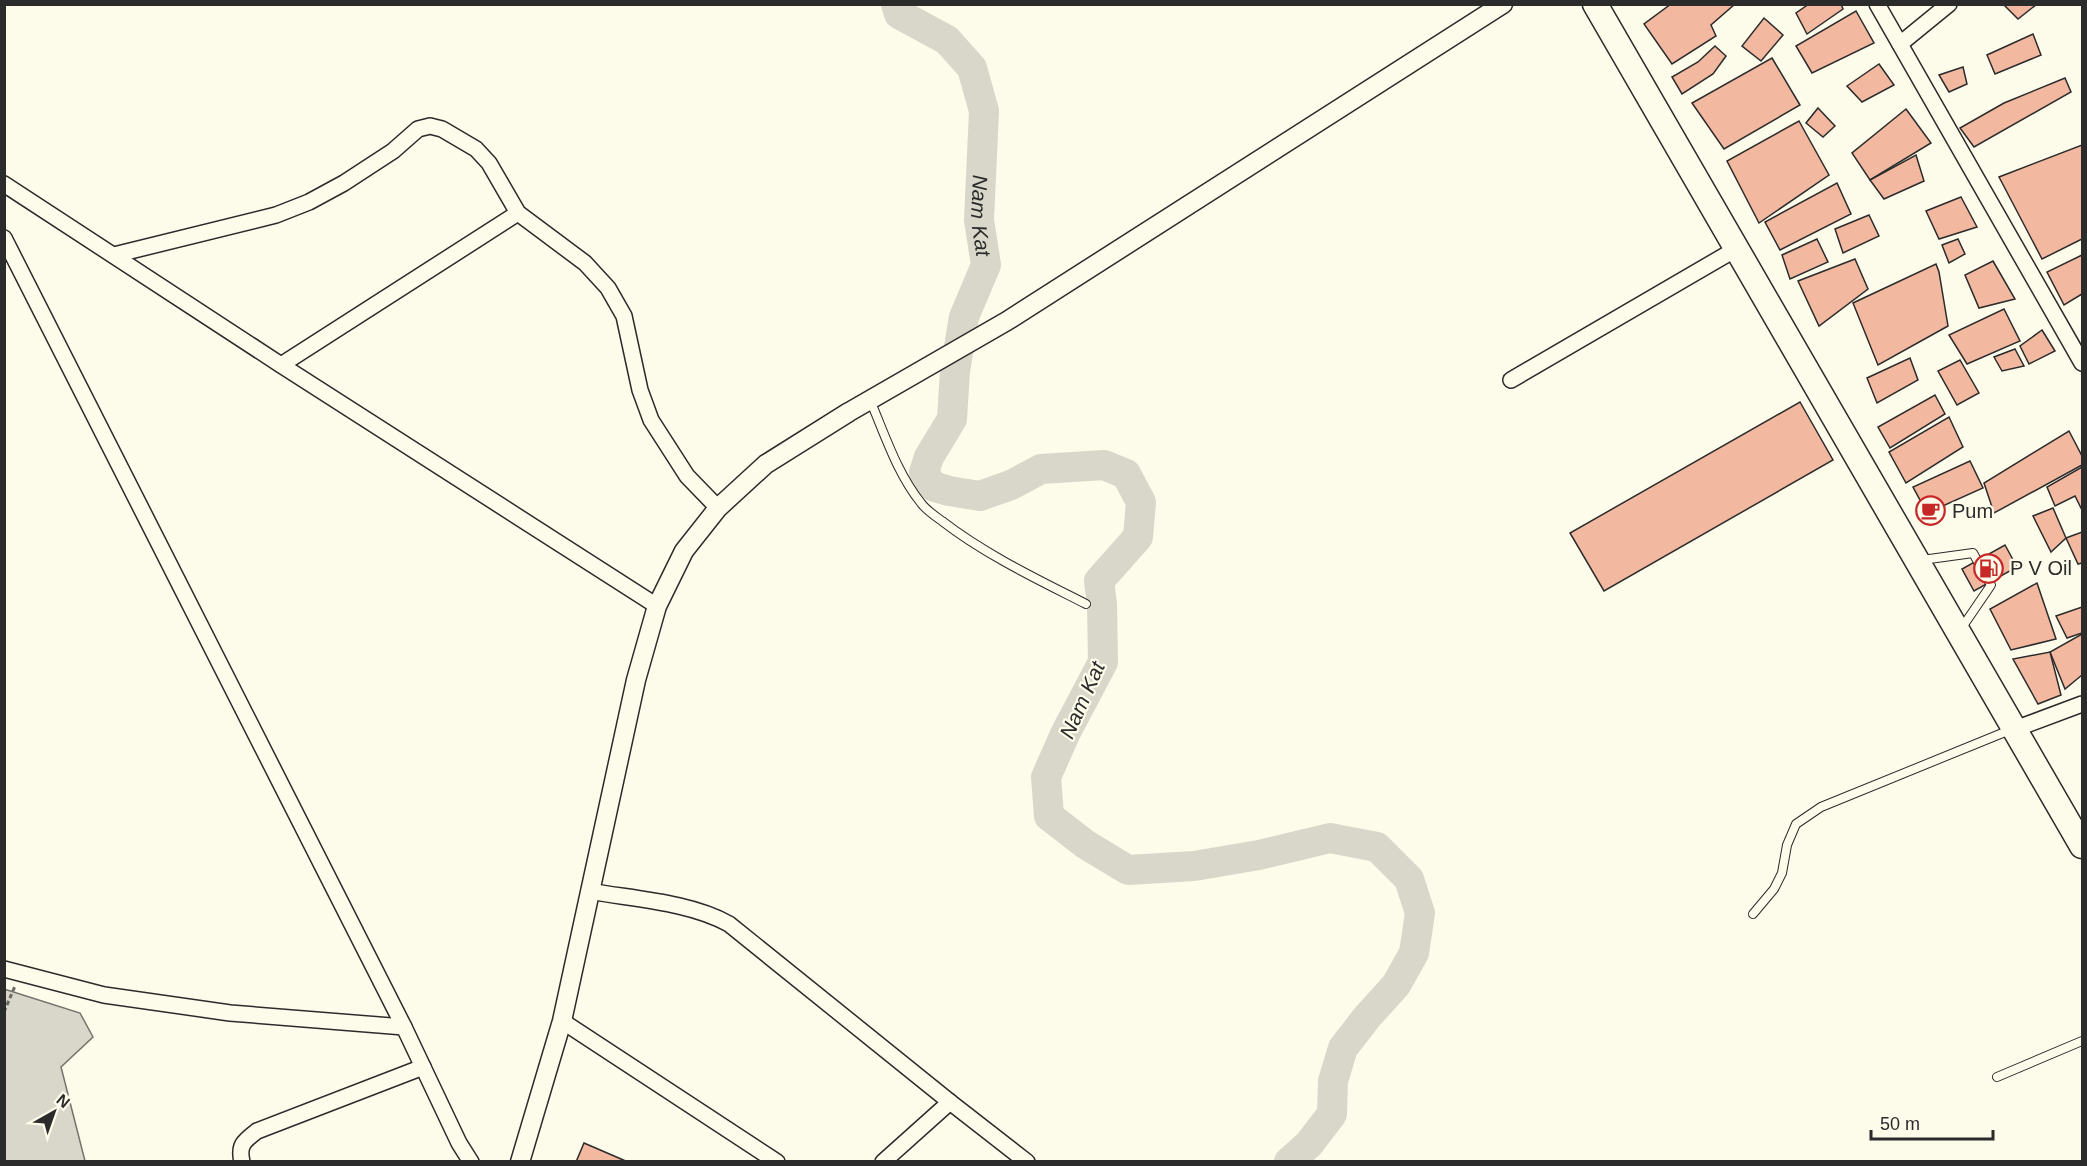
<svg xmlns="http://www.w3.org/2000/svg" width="2087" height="1166" viewBox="0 0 2087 1166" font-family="Arial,sans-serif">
  <rect width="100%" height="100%" fill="#fdfbea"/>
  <path fill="#d8d7c9" stroke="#74746e" stroke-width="1.5" d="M4 989 80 1013 93 1037 61 1067 85 1161H5Z"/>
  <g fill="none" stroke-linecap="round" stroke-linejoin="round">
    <path stroke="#d8d7c9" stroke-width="30" id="s1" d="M896 4 899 14 947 40 972 68 984 111 979 220 986 265 964 317 955 371 952 419 929 457 924 472 932 486 949 491 980 496 1011 485 1041 469 1104 465 1126 474 1141 502 1138 537 1099 581 1102 604 1103 662 1066 732 1046 777 1049 816 1085 844 1128 870 1194 866 1259 855 1330 838 1377 847 1409 879 1420 913 1414 953 1396 985 1367 1017 1343 1048 1333 1081 1332 1114 1309 1144 1289 1162"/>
  </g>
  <g fill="#f2b8a0" stroke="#2b2b2b" stroke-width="1.5">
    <path d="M1671 4H1735L1711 25 1716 36 1672 64 1644 24Z"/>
    <path d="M1809 4H1841L1843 9 1807 34 1796 13Z"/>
    <path d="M2003 4H2037L2018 19Z"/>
    <path d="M1856 11 1874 43 1812 73 1796 46Z"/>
    <path d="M1764 18 1783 35 1761 61 1742 46Z"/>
    <path d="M2033 34 2041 55 1995 74 1987 55Z"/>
    <path d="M1715 46 1726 56 1713 74 1682 94 1672 77 1698 62Z"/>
    <path d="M1772 58 1800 105 1724 149 1692 103Z"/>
    <path d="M1879 64 1894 85 1862 102 1847 86Z"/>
    <path d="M1963 67 1967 84 1949 92 1939 75Z"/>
    <path d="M2065 78 2071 92 1974 147 1960 128 2004 103Z"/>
    <path d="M1818 108 1835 126 1823 137 1806 123Z"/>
    <path d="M1906 109 1931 143 1870 180 1852 153Z"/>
    <path d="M1799 121 1829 175 1759 223 1727 161Z"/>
    <path d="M2082 145V239L2042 259 1999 177Z"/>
    <path d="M1916 155 1924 181 1884 199 1870 180Z"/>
    <path d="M1837 183 1851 214 1780 250 1765 222Z"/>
    <path d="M1961 197 1977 227 1939 239 1926 211Z"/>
    <path d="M1869 215 1879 236 1843 253 1835 229Z"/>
    <path d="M1817 239 1828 262 1790 279 1782 255Z"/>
    <path d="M1958 239 1965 254 1949 263 1942 245Z"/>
    <path d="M2082 255V294L2064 305 2047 272Z"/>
    <path d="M1855 259 1868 289 1819 326 1798 281Z"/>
    <path d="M1993 261 2015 299 1979 308 1965 275Z"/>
    <path d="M1936 264 1939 272 1948 326 1878 365 1853 303Z"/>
    <path d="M2004 309 2020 341 1967 364 1949 335Z"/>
    <path d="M2042 330 2055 351 2029 364 2020 346Z"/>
    <path d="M2015 349 2024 366 2002 371 1994 357Z"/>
    <path d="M1910 358 1918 380 1877 403 1867 378Z"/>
    <path d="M1960 360 1979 393 1957 405 1938 371Z"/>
    <path d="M1935 395 1945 414 1890 448 1878 427Z"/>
    <path d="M1800 402 1833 460 1604 591 1570 533Z"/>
    <path d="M1949 417 1963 447 1906 483 1889 452Z"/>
    <path d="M2069 431 2082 456V465L1994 513 1984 483Z"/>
    <path d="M1970 461 1983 488 1927 513 1913 487Z"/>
    <path d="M2082 467V510L2075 496 2055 506 2047 487Z"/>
    <path d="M2053 508 2066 538 2051 552 2033 516Z"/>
    <path d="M2082 532V563L2078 564 2066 538Z"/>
    <path d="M2005 545 2017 567 1974 591 1962 569Z"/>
    <path d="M2037 583 2056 639 2011 650 1990 609Z"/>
    <path d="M2082 607V633L2067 638 2056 616Z"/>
    <path d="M2082 634V675L2065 689 2050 652Z"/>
    <path d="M2050 652 2061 695 2038 704 2013 659Z"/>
    <path d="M584 1143 628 1162H576Z"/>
  </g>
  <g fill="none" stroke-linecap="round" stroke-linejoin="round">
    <defs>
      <g id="service">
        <path d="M870 400C885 435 897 473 921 503 926 510 935 516 942 521 986 555 1037 579 1086 604"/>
        <path d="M1922 560 1973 553 1991 585 1961 629"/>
        <path d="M1753 914 1774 889 1782 873 1787 845 1796 824 1821 807 2010 730"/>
        <path d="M1997 1077 2082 1041"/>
      </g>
      <g id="minor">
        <path d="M1877 4 2082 363"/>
        <path d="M1900 44 1949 4"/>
        <path d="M4 184 281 365 657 606"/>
        <path d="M4 238 404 1027 459 1143 471 1162"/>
        <path d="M114 255 276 215 309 202 344 183 393 151 418 129 430 126 442 129 476 149 489 163 518 213 585 263 608 288 624 316 640 390 651 420 687 476 718 508"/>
        <path d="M281 365 518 213"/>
        <path d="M1511 380 1736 249"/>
        <path d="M2015 729 2082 704"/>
        <path d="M589 891C633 899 690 902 729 924L950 1102 1027 1162"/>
        <path d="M4 969 104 995 230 1013 404 1027"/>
        <path d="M562 1021 777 1162"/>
        <path d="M242 1162C238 1145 244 1141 257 1131L423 1067"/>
        <path d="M883 1162 950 1102"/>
      </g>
      <path id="tertiary" d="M520 1162 562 1021 636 680 657 606 684 551 718 508 766 464 849 412 1007 321 1503 4"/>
      <path id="trunk" d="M1595 4 2082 846"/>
    </defs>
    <use href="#service" stroke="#2b2b2b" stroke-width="10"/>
    <use href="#minor" stroke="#2b2b2b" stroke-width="18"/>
    <use href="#tertiary" stroke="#2b2b2b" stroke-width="21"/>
    <use href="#trunk" stroke="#2b2b2b" stroke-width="27"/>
    <path stroke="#6a6964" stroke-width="3" stroke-dasharray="4.5 3" stroke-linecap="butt" d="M4 1012 15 986"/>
    <use href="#service" stroke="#fdfbea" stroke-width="8"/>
    <use href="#minor" stroke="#fdfbea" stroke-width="15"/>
    <use href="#tertiary" stroke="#fdfbea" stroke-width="18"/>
    <use href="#trunk" stroke="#fdfbea" stroke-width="24"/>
  </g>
  <defs>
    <symbol id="cafe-ring" viewBox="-11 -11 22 22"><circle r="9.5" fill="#fdfbea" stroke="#c62828" stroke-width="1.5"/><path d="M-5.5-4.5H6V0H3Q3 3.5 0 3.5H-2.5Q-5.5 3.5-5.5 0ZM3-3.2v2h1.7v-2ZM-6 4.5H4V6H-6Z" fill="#c62828"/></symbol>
    <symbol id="fuel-ring" viewBox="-11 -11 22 22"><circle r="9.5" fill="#fdfbea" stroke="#c62828" stroke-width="1.5"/><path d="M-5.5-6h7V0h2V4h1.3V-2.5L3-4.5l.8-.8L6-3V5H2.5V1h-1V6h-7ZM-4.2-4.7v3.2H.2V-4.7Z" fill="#c62828"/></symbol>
  </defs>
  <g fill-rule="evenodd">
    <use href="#cafe-ring" x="1914" y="494" width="33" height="33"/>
    <use href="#fuel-ring" x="1972" y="552" width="33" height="33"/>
  </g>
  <g text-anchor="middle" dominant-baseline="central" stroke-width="4.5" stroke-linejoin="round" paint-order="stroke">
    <g font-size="20" fill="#2b2b2b" stroke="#fdfbea" text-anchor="start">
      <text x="1952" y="511">Pum</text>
      <text x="2010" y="568">P V Oil</text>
    </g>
    <g font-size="21" font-style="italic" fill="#2b2b2b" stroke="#fdfbea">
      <text stroke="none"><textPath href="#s1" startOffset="252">Nam Kat</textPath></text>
      <text transform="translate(1082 700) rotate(-66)">Nam Kat</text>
    </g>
  </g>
  <rect width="2087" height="1166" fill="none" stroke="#2b2b2b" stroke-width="12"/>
  <g transform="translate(54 1112) rotate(40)" stroke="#fdfbea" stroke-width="4.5" paint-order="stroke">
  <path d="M0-4.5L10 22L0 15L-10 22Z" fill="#2b2b2b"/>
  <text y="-9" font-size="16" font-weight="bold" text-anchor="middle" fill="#2b2b2b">N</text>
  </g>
  <path d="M1871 1130v9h122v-9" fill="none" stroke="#2b2b2b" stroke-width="3"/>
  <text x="1880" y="1130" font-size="18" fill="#2b2b2b" stroke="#fdfbea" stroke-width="4.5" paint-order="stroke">50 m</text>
</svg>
